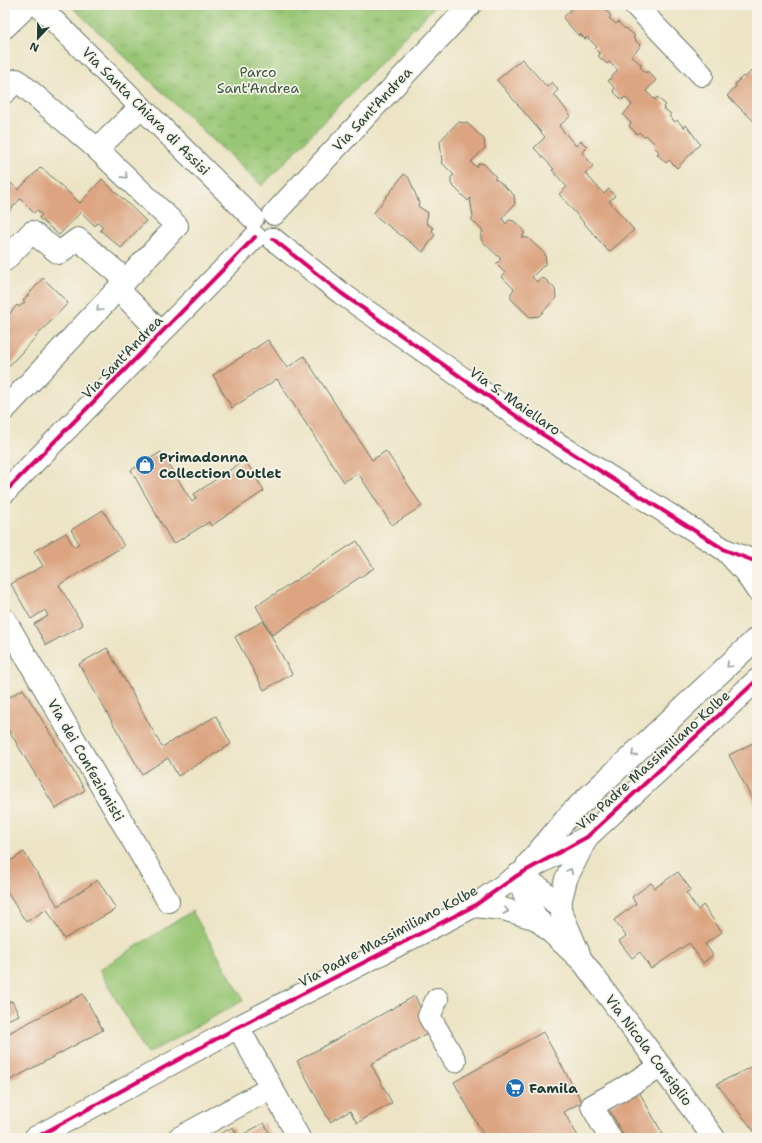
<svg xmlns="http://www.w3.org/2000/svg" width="762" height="1143" viewBox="0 0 762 1143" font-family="'Shantell Sans',sans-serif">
  <defs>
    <pattern id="park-tufts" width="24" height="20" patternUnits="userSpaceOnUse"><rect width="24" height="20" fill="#98c674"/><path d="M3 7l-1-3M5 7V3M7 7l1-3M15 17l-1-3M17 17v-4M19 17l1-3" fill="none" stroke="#7ba260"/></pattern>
  </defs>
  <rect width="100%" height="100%" fill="#f7f3e8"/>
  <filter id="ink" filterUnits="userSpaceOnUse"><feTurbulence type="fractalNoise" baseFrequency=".025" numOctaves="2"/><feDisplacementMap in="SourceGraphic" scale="8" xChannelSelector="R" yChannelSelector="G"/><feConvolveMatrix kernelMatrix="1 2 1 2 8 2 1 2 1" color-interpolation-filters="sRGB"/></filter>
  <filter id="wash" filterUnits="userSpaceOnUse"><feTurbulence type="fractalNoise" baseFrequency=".012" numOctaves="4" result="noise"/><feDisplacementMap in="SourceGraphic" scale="16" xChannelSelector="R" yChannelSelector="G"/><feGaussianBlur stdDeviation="0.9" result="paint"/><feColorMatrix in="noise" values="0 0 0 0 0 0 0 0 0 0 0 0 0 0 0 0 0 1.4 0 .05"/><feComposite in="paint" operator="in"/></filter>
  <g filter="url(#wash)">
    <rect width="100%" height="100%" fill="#ece4c5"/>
    <path fill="url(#park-tufts)" stroke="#5c8254" d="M74 5H436L262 186 72 7Z"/>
    <path fill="#98c674" stroke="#5c8254" d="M192 911 244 1000 147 1054 99 970Z"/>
    <g id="blocks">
      <g fill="#dca481">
        <path d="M575 5H604L606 7 605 9 611 16 609 18 616 24 618 22 625 29 626 28 635 36 633 38 641 46 631 56 642 65 640 67 646 73 647 71 656 80 646 91 655 100 657 97 666 105 663 108 671 114 669 116 675 122 677 120 684 128 686 125 700 144 677 168 669 160 666 163 657 154 659 152 654 147 656 145 646 135 644 137 639 132 637 134 629 126 631 123 623 115 632 105 625 97 622 100 613 91 615 88 608 81 618 70 609 62 607 64 598 56 600 54 595 49 597 47 587 37 585 39 580 34 579 36 563 18Z"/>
        <path d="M522 59 547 87 552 82 558 90 554 94 571 116 559 126 576 146 581 141 587 147 582 152 593 166 585 173 604 194 609 189 615 196 609 201 634 230 609 252 559 194 567 187 552 170 554 169 534 148 545 137 497 80Z"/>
        <path d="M752 70 755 73 757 71V120L755 122 727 96 736 86 735 84 743 76 745 78Z"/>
        <path d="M458 122 467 123 484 139 485 148 471 162 476 167 479 163 484 164 496 177 494 179 497 180 514 195 515 204 502 218 506 224 509 220 514 221 524 230V235L521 237 528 238 545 254 546 263 532 277 537 282 540 278 545 279 555 289 556 298 539 316 530 317 511 299V293L514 289 502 277 505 273 496 264 501 259 481 240V234L483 231 471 219 473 217 470 198 468 201 451 184V177L454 175 441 162 442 161 440 141Z"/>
        <path d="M41 167 80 203 102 179 146 221 121 248 100 230 103 227 98 222 95 226 81 212 59 235 39 218 42 215 37 210 34 213 20 199 5 216V177L18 190Z"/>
        <path d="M404 174 409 178 419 203 418 206 428 213 426 223 433 228 432 232 435 235 423 252 373 214Z"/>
        <path d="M43 278 68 303 5 370V319L17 305 19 307 25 302 23 301Z"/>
        <path d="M268 340 287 368 304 356 372 460 386 451 422 506 392 525 358 473 344 482 277 379 232 408 213 375Z"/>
        <path d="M161 452 192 502 196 498 194 494 245 460 264 491 211 526 209 522 173 544 131 470Z"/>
        <path d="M103 510 124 546 59 585 83 625 46 645 34 624 48 616 45 610 31 619 11 584 43 566 34 551 66 533 74 547 79 543 71 530Z"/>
        <path d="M357 541 374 568 272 635 256 606Z"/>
        <path d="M263 621 292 674 264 690 235 637Z"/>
        <path d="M107 648 162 747 216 716 231 744 178 776 168 758 142 774 79 664Z"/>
        <path d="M23 689 85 790 56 809 5 724V700Z"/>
        <path d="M757 741V808L729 755Z"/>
        <path d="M24 852 58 906 98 880 116 909 64 939 47 909 26 922 5 889V862L6 864Z"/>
        <path d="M678 872 691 890 686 893 698 910 703 905 722 932 705 944 713 955 703 963 689 943 651 969 640 952 632 958 619 941 626 936 614 920 636 904 632 897 651 883 655 888Z"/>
        <path d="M83 994 103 1030 5 1083V1035Z"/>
        <path d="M415 996 431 1032 371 1064 392 1103 357 1123 350 1111 330 1122 297 1061Z"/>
        <path d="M12 1001 19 1015 7 1020 5 1017V1004Z"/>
        <path d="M543 1032 582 1102 564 1112 579 1138H485L454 1082Z"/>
        <path d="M757 1064V1135L717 1084Z"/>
        <path d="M638 1090 665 1138H625L608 1107Z"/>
        <path d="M264 1123 272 1138H212L233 1127 238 1137Z"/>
      </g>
    </g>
  </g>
  <g filter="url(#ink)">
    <use href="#blocks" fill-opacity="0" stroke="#677767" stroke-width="1"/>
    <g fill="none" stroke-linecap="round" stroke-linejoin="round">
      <defs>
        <g id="minor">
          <path d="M38 5 253 218"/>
          <path d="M635 5 702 75"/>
          <path d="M5 27 28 5"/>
          <path d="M5 92 17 80 97 149 177 226 5 409"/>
          <path d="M97 149 141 107"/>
          <path d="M274 214 470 5"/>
          <path d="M273 239 341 293 542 434 725 550 757 562"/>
          <path d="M5 260 32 232 59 253 78 239 126 280"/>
          <path d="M118 289 161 333"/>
          <path d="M5 492 255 237"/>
          <path d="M727 552 745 572 757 590"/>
          <path d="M5 620 168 901"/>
          <path d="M527 865 571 813 757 638"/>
          <path d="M518 875 526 899 537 919 583 962 714 1138"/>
          <path d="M518 875 541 889 559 907 579 954"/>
          <path d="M474 906 503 909 537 919"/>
          <path d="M559 907 566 879 587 837"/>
          <path d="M437 999 429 1016 455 1061"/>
          <path d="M238 1027 299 1138"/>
          <path d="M35 1138 238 1027 474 906 518 875 587 837 757 680"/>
          <path d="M179 1138 271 1088"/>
          <path d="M610 1138 592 1106 661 1067"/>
        </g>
      </defs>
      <use href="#minor" stroke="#677767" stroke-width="24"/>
      <use href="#minor" stroke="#fff" stroke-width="22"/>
      <defs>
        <g id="cycleway">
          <path d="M273 239 341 293 542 434 725 550 757 562"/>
          <path d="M5 492 255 237"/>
          <path d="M35 1138 238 1027 474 906 518 875 587 837 757 680"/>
        </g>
      </defs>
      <use href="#cycleway" stroke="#f7f3e8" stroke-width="6"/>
      <use href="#cycleway" stroke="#d6006c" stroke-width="4"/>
    </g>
    <defs><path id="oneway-chevron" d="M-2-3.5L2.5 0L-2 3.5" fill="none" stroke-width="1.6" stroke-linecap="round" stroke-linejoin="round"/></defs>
    <g stroke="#8f9e9a">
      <use href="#oneway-chevron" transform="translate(125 176) rotate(44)"/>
      <use href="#oneway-chevron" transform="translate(99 309) rotate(133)"/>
      <use href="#oneway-chevron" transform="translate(729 665) rotate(137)"/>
      <use href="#oneway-chevron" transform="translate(634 754) rotate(137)"/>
      <use href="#oneway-chevron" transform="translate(570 871) rotate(-62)"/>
      <use href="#oneway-chevron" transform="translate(506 911) rotate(14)"/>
    </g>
  </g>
  <defs>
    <symbol id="shop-disc" viewBox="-11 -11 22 22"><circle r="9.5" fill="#1f6fb2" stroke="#f7f3e8"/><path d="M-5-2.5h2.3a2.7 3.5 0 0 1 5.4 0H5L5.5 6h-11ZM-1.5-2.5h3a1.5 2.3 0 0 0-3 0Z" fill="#fff"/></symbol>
    <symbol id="supermarket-disc" viewBox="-11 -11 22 22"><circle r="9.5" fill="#1f6fb2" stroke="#f7f3e8"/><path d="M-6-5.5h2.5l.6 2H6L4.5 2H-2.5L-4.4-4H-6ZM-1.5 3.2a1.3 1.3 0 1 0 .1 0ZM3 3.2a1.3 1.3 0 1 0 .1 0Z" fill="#fff"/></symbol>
  </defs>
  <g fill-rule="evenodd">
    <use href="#shop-disc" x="134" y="454" width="22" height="22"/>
    <use href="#supermarket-disc" x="504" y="1077" width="22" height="22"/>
  </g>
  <g text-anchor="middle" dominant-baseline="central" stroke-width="3.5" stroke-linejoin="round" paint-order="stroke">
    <g font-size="14" fill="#375841" stroke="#f7f3e8">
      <text x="258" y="72">Parco<tspan x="258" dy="16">Sant'Andrea</tspan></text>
    </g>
    <g font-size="14" fill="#1f3d34" stroke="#f7f3e8">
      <text transform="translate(372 109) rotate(-47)">Via Sant'Andrea</text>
      <text transform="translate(146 111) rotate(45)">Via Santa Chiara di Assisi</text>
      <text transform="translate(122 357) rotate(-46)">Via Sant'Andrea</text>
      <text transform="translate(515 401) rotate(35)">Via S. Maiellaro</text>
      <text transform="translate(86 760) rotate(60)">Via dei Confezionisti</text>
      <text transform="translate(653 760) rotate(-42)">Via Padre Massimiliano Kolbe</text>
      <text transform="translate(388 936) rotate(-28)">Via Padre Massimiliano Kolbe</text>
      <text transform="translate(649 1050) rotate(53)">Via Nicola Consiglio</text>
    </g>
    <g font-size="14" font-weight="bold" fill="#1f3d34" stroke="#f7f3e8" text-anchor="start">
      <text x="159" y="457">Primadonna<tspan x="159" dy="16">Collection Outlet</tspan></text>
      <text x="529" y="1088">Famila</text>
    </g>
  </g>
  <rect width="762" height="1143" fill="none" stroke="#f7f3e8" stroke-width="20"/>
  <g transform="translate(38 38) rotate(202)" stroke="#f7f3e8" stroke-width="3" paint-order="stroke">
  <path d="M0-3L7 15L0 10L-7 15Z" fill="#1f3d34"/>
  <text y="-6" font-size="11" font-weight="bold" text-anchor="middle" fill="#1f3d34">N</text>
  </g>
</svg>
